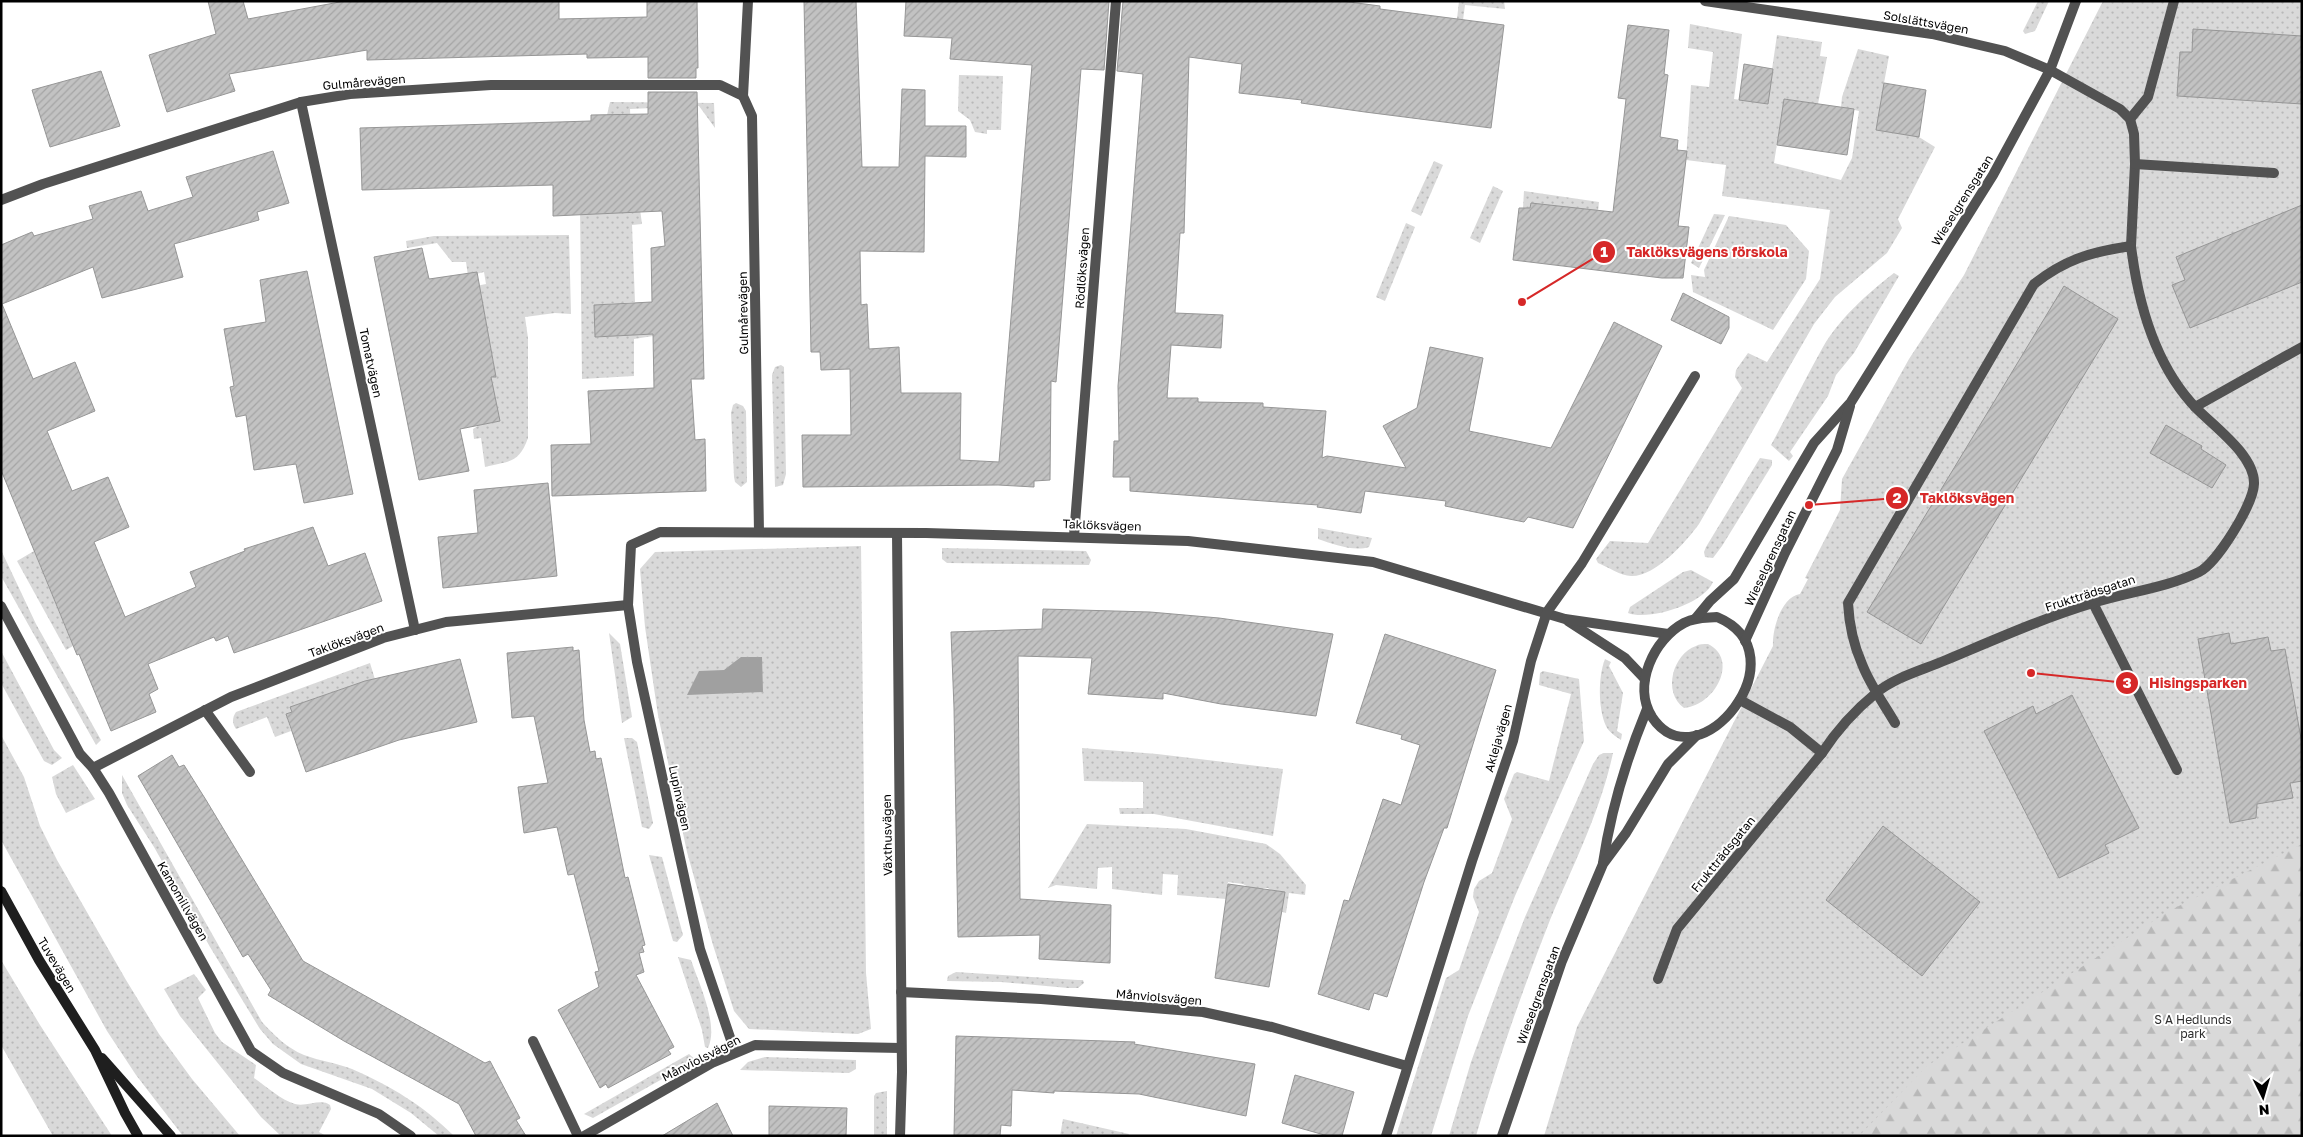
<svg xmlns="http://www.w3.org/2000/svg" width="2303" height="1137" viewBox="0 0 2303 1137" font-family="'Golos Text',sans-serif">
  <defs>
    <pattern id="grass-dots" width="8" height="8" patternUnits="userSpaceOnUse" patternTransform="scale(1.25)"><rect width="8" height="8" fill="#d9d9d9"/><path d="M2 2h.1M6 6h.1" fill="none" stroke="#b8b8b8" stroke-width="1.8" stroke-linecap="round"/></pattern>
    <pattern id="forest-firs" width="22" height="20" patternUnits="userSpaceOnUse" patternTransform="scale(1.25)"><rect width="22" height="20" fill="#d9d9d9"/><path d="M5 1l3.5 6h-7zM16 11l3.5 6h-7z" fill="#b8b8b8"/></pattern>
    <pattern id="building-hatch" width="6" height="6" patternUnits="userSpaceOnUse" patternTransform="scale(1.25)"><rect width="6" height="6" fill="#c2c2c2"/><path d="M-1 1l2-2M0 6l6-6M5 7l2-2" fill="none" stroke="#a5a5a5"/></pattern>
  </defs>
  <rect width="100%" height="100%" fill="#fff"/>
  <g fill="url(#grass-dots)">
    <path d="M1459 1H1504L1505 9 1465 5 1463 20 1457 19Z"/>
    <path d="M2038 1H2049L2035 31 2025 34 2023 31Z"/>
    <path d="M2103 1H2302V1136H1544L1577 1027 1773 646C1772 630 1781 597 1800 594L1808 579 1805 578 1840 510 1842 479 1909 359 1964 275Z"/>
    <path d="M1690 24 1742 34 1734 99 1767 104 1777 35 1822 42 1820 56 1827 57 1818 104 1784 99 1774 163 1841 180 1852 158 1859 111 1841 107 1842 97 1858 49 1889 56 1884 83 1919 137 1935 147 1898 219 1902 228 1887 253 1835 297 1814 324 1699 524C1686 542 1655 577 1631 576 1621 576 1608 567 1598 563L1596 559 1610 541 1648 543 1742 388 1735 377 1736 370 1748 353 1767 362 1820 279 1830 210 1722 196 1726 165 1686 160 1691 85 1709 87 1713 52 1688 48Z"/>
    <path d="M959 75 1003 76 1001 130H987V134L975 132 970 120 958 111Z"/>
    <path d="M610 102 714 103 715 128 699 106 630 109 632 151 642 224 632 225 635 302 594 305 595 337 613 336V322L653 321V336L634 339V376L582 379 580 206 608 156 607 115Z"/>
    <path d="M1434 161 1443 165 1421 216 1411 211Z"/>
    <path d="M1493 186 1503 191 1480 243 1470 238Z"/>
    <path d="M1524 191 1599 202 1598 211 1577 215 1523 208Z"/>
    <path d="M1714 214 1725 215 1699 268 1691 263Z"/>
    <path d="M1729 216 1786 225 1809 251 1806 279 1773 330 1693 292 1691 275 1705 277 1704 270Z"/>
    <path d="M1406 223 1415 227 1385 301 1376 297Z"/>
    <path d="M569 235 571 314 555 313 525 317 528 338V438C519 463 510 461 485 467L481 438 474 439 473 429 481 424 478 408 494 364 488 334 469 337 476 286 486 284 484 272 468 276 466 262H452L437 243 407 248 406 241 434 236Z"/>
    <path d="M1894 273 1899 276 1854 353 1836 375 1828 396 1790 452 1793 456 1789 461 1771 445C1789 412 1805 379 1823 347 1840 318 1868 293 1894 273Z"/>
    <path d="M781 365 784 367 786 474 783 485 775 487 772 375 775 367Z"/>
    <path d="M736 403 743 406 746 411 747 482 741 487 735 482 734 477 731 413 733 405Z"/>
    <path d="M1760 458 1772 460V465L1722 546 1713 558 1705 557 1704 552 1706 547Z"/>
    <path d="M1318 528 1372 538 1369 547C1354 552 1333 544 1318 539Z"/>
    <path d="M861 546 866 973 871 1029 858 1034 749 1029 734 1011 713 945 687 852 658 715 645 627 640 569 655 552Z"/>
    <path d="M942 548 1086 551 1091 560 1089 565 947 563 942 559Z"/>
    <path d="M1 550 36 624 101 740 96 745 1 576Z"/>
    <path d="M34 551 73 646 66 650 17 561Z"/>
    <path d="M1691 570 1713 582C1704 604 1649 621 1628 613L1630 607 1683 572Z"/>
    <path d="M609 633 620 644 632 717 622 723Z"/>
    <path d="M1708 644C1739 659 1716 705 1684 708 1662 692 1673 654 1696 646 1699 644 1704 644 1708 644Z"/>
    <path d="M1 651 54 750 62 758 52 765 44 761 1 683Z"/>
    <path d="M1605 659 1611 662 1609 666 1623 693 1617 731 1622 734 1621 740C1615 736 1609 732 1606 726 1598 708 1598 677 1605 659Z"/>
    <path d="M370 663 377 686H351L290 707 292 712 286 714 291 731 275 737 267 717 236 729C232 723 232 718 236 712Z"/>
    <path d="M1543 671 1579 679 1584 741 1515 896 1468 1016 1431 1136H1396L1446 978 1459 970 1479 912 1473 897 1474 889 1479 881 1492 873 1512 819 1504 799 1514 774 1517 772 1549 781 1571 694 1539 685 1540 673Z"/>
    <path d="M1 735 24 777 40 826 57 860 126 980 159 1034 192 1079 240 1136H183L136 1075 107 1031 1 840Z"/>
    <path d="M624 738H632L637 742 653 823 649 829 642 827Z"/>
    <path d="M1082 748 1157 754 1283 769 1273 836 1154 814H1120L1119 808H1143V782L1084 781Z"/>
    <path d="M1604 753H1613C1600 813 1573 865 1550 920 1522 991 1497 1063 1476 1136H1449L1471 1062 1502 977 1525 917 1593 764 1599 755Z"/>
    <path d="M73 765 95 799 66 813 56 794 52 777Z"/>
    <path d="M122 775 262 1022C275 1036 287 1048 304 1055 320 1061 337 1063 352 1069 391 1086 424 1106 454 1136H439L411 1113 372 1089 301 1064 273 1044 260 1029 210 947 154 847 127 805 122 793Z"/>
    <path d="M1087 824 1186 829 1266 844 1280 854 1306 885 1305 895 1289 893 1286 913 1279 911 1278 895 1268 888H1263L1260 894 1243 884 1228 882 1226 899 1177 895 1178 875 1163 874 1162 895 1112 889V867L1098 868 1097 889 1056 885 1048 888Z"/>
    <path d="M649 855 662 857 683 935 677 942 673 941Z"/>
    <path d="M678 957 691 960C699 984 719 1025 708 1048L705 1047 702 1030Z"/>
    <path d="M1 960 40 1025 112 1136H53L1 1045Z"/>
    <path d="M956 972 1078 980H1083L1084 983 1078 988H1068L1001 982 947 981 948 976Z"/>
    <path d="M194 974 206 990 198 998 215 1033 222 1042 256 1065 254 1078C266 1086 281 1100 295 1104 307 1107 321 1098 330 1105L331 1109 319 1132 326 1136H281L261 1117 180 1016 164 989Z"/>
    <path d="M689 1054 696 1060 593 1118 584 1114Z"/>
    <path d="M765 1057 856 1060V1069L849 1073 740 1070 748 1062Z"/>
    <path d="M887 1091V1136H874V1096L876 1093Z"/>
    <path d="M1063 1119 1129 1134 1128 1136H1060Z"/>
  </g>
  <path fill="url(#forest-firs)" d="M2302 844V1136H1859L1927 1066 2169 911Z"/>
  <path fill="#a0a0a0" d="M741 657H762L763 692 687 695 699 671 724 670Z"/>
  <g fill="url(#building-hatch)" stroke="#969696">
    <path d="M208 1H243L248 19 345 1H559V19L647 17V1H697L698 68H696V78H648V57L587 58V54L367 60V50L229 74 235 91 167 112 149 55 216 34Z"/>
    <path d="M804 1H856L862 167H899L902 89 925 90V126H966V157L925 156 924 252 860 251 861 305 867 304 869 349 899 347 901 393H961L960 460 999 462 1032 65 950 59 952 38 904 36 906 1H1109L1104 70 1081 69 1056 382 1051 381 1050 480 1034 481V487L998 485 803 487 802 435H851L850 369 821 370 820 352H811Z"/>
    <path d="M1123 1H1342L1380 6V9L1504 25 1491 128 1365 112 1301 103 1302 100 1239 93 1242 64 1189 57 1184 233H1180L1175 313 1223 315 1221 348 1171 345 1167 398H1198V402L1263 403V407L1326 411 1322 458 1327 456 1406 468 1383 426 1417 408 1430 347 1483 358 1469 431 1551 448 1614 322 1662 346 1573 528 1528 517 1524 522 1445 506 1446 501 1365 491 1361 513 1317 507 1318 505 1130 491V477H1113L1114 441H1119L1118 386 1143 74 1117 71Z"/>
    <path d="M1628 25 1669 30 1664 74 1668 75 1660 137 1678 140 1677 150 1687 151 1678 226 1689 227 1683 278H1662L1513 260 1519 208H1530L1531 203 1613 212 1626 99 1618 98Z"/>
    <path d="M2193 29 2302 36V104L2177 96 2180 52H2192Z"/>
    <path d="M1744 64 1773 69 1768 104 1739 100Z"/>
    <path d="M101 71 120 126 50 147 32 90Z"/>
    <path d="M1884 83 1926 90 1919 137 1876 130Z"/>
    <path d="M648 92H697L704 379H691L695 440 705 439 706 491 552 496 551 445 591 444 588 391 654 388 653 334 595 337 594 305 652 302 651 248 665 246 662 211 553 216V185L362 190 360 128 591 121V115L648 114Z"/>
    <path d="M1784 99 1854 109 1847 155 1777 145Z"/>
    <path d="M273 151 289 203 257 212 259 220 174 244 183 277 102 298 93 267 2 304 33 379 75 362 95 411 47 431 72 491 108 477 129 527 94 542 125 617 196 587 190 572 245 551 244 549 313 527 328 566 365 553 382 601 234 653 228 636 216 641 214 637 148 664 158 689 149 694 156 712 111 731 79 654 77 655 1 470V245L32 232 34 236 93 219 89 206 141 191 148 211 193 197 186 177Z"/>
    <path d="M2302 205V282L2190 328 2172 285 2185 280 2176 257Z"/>
    <path d="M422 248 429 279 477 272 496 377H491L500 421 460 429 469 471 419 480 374 257Z"/>
    <path d="M307 271 353 494 304 503 296 464 254 470 246 415 236 417 230 387 234 386 224 329 266 322 260 280Z"/>
    <path d="M2064 286 2118 319 1921 644 1867 612Z"/>
    <path d="M1683 293 1729 317V328L1721 344 1671 320Z"/>
    <path d="M2166 425 2202 446 2201 449 2226 465 2212 488 2150 453Z"/>
    <path d="M548 483 557 576 443 588 438 537 478 533 474 490Z"/>
    <path d="M1043 609 1150 612 1219 618 1333 634 1316 716 1221 704 1163 693V699L1088 694 1092 658 1018 656 1020 899 1111 905 1110 963 1039 959 1040 935 958 937 954 708 951 632 1042 629Z"/>
    <path d="M2229 633 2231 644 2268 637 2271 651 2285 649 2302 744V781L2290 783 2293 798 2257 804 2256 818 2230 823 2198 639Z"/>
    <path d="M1385 634 1496 670 1447 828H1444L1424 882 1387 997 1374 993 1369 1010 1318 994 1344 900 1349 901 1383 799 1401 805 1420 745 1401 739 1402 735 1356 723Z"/>
    <path d="M573 647V651L579 650 584 720 590 752 595 751 596 759 601 758 625 878 628 877 645 945 642 946 644 952 639 953 644 972 636 975 674 1047 668 1050 671 1054 608 1088 606 1084 600 1088 558 1010 599 987 595 972 599 971 574 874 568 875 557 827 524 833 518 787 548 783 534 716 512 718 507 653Z"/>
    <path d="M460 659 477 722 399 740 306 772 286 714 292 712 290 707 365 681Z"/>
    <path d="M2072 695 2139 828 2105 845 2109 853 2059 878 1984 731 2033 706 2036 714Z"/>
    <path d="M172 755 179 767 184 765 206 800 303 961 485 1063 490 1061 520 1118 516 1120 526 1136H476L459 1104 344 1041 268 995 271 990 248 954 243 957 138 776Z"/>
    <path d="M1883 826 1980 902 1922 976 1826 900Z"/>
    <path d="M1228 884 1285 892 1269 987 1215 978Z"/>
    <path d="M956 1036 1135 1042 1134 1044 1255 1064 1246 1116 1139 1094 1054 1091V1093L1012 1090 1011 1126 1001 1125 1000 1136H954Z"/>
    <path d="M1295 1075 1354 1092 1342 1136H1328L1282 1123Z"/>
    <path d="M717 1103 733 1136H662Z"/>
    <path d="M769 1106 847 1108 846 1136H769Z"/>
  </g>
  <g fill="none" stroke-linecap="round" stroke-linejoin="round">
    <g stroke="#525252" stroke-width="10">
      <path d="M2050 70 2120 109 2130 119 2134 134 2135 164 2131 246"/>
      <path d="M2130 119 2148 97 2174 1"/>
      <path d="M2135 164 2274 173"/>
      <path d="M2195 407 2302 347"/>
      <path d="M2093 603 2177 770"/>
      <path d="M1740 700 1790 727 1822 753"/>
      <path d="M205 710 250 772"/>
      <path d="M1658 979 1677 929 1822 753C1837 730 1854 711 1876 693 1895 677 1923 670 1946 660 1994 640 2043 618 2093 603 2128 592 2166 588 2199 572 2217 563 2253 505 2254 484 2255 456 2216 428 2197 409 2156 367 2138 303 2131 246 2091 252 2066 259 2034 284L1848 603C1849 622 1854 646 1862 664 1870 685 1884 704 1895 723"/>
      <path d="M533 1041 578 1136"/>
    </g>
    <g stroke="#525252" stroke-width="10">
      <path d="M748 1 743 96 752 116 759 532"/>
      <path d="M1705 1 1932 34 2005 51 2050 70"/>
      <path d="M301 102 415 630"/>
      <path d="M1 200 43 184 301 102 350 94 491 85H720L743 96"/>
      <path d="M897 533 902 1072 900 1136"/>
      <path d="M1074 536 1116 1"/>
      <path d="M1 606 80 754 93 768 109 793 251 1051 283 1073 379 1114 411 1136"/>
      <path d="M1568 621 1625 658 1645 679"/>
      <path d="M93 768 231 697 383 638 446 622 628 605"/>
      <path d="M901 992 1041 999 1203 1012 1272 1027 1407 1066"/>
      <path d="M735 1052 700 949 637 662 628 605 631 545 660 532 926 533 1188 541 1373 562 1565 619 1668 634"/>
      <path d="M584 1136 712 1063 755 1045 901 1048"/>
      <path d="M1386 1136 1472 861 1513 741 1531 661 1547 612 1582 563 1695 376"/>
    </g>
    <g stroke="#525252" stroke-width="10">
      <path d="M1717 617C1805 654 1698 787 1652 717 1632 685 1654 639 1684 623 1695 617 1706 618 1717 617Z"/>
      <path d="M1696 618 1710 601 1734 579 1814 443 1851 402 1993 175 2050 70 2076 1"/>
      <path d="M1745 641 1785 553 1837 450 1850 406"/>
      <path d="M1603 863C1611 809 1626 760 1647 709"/>
      <path d="M1502 1136 1562 961 1603 864 1626 833 1668 764 1697 735"/>
    </g>
    <g stroke="#1f1f1f" stroke-width="10">
      <path d="M1 891 39 960 95 1050 125 1113 138 1136"/>
      <path d="M102 1058 171 1136"/>
    </g>
  </g>
  <g text-anchor="middle" dominant-baseline="central" stroke-width="4" stroke-linejoin="round" paint-order="stroke">
    <g font-size="12" fill="#000" stroke="#fff">
      <text transform="translate(1926 22) rotate(10)">Solslättsvägen</text>
      <text transform="translate(364 82) rotate(-5)">Gulmårevägen</text>
      <text transform="translate(1962 200) rotate(-58)">Wieselgrensgatan</text>
      <text transform="translate(1082 268) rotate(-86)">Rödlöksvägen</text>
      <text transform="translate(743 313) rotate(-91)">Gulmårevägen</text>
      <text transform="translate(371 363) rotate(78)">Tomatvägen</text>
      <text transform="translate(1102 525) rotate(2)">Taklöksvägen</text>
      <text transform="translate(1770 558) rotate(-65)">Wieselgrensgatan</text>
      <text transform="translate(2090 593) rotate(-18)">Fruktträdsgatan</text>
      <text transform="translate(346 640) rotate(-20)">Taklöksvägen</text>
      <text transform="translate(1498 738) rotate(-74)">Aklejavägen</text>
      <text transform="translate(680 798) rotate(78)">Lupinvägen</text>
      <text transform="translate(887 835) rotate(-91)">Växthusvägen</text>
      <text transform="translate(1723 854) rotate(-51)">Fruktträdsgatan</text>
      <text transform="translate(183 901) rotate(60)">Kamomillvägen</text>
      <text transform="translate(57 965) rotate(59)">Tuvevägen</text>
      <text transform="translate(1538 995) rotate(-70)">Wieselgrensgatan</text>
      <text transform="translate(1159 997) rotate(5)">Månviolsvägen</text>
      <text transform="translate(701 1058) rotate(-27)">Månviolsvägen</text>
    </g>
    <g font-size="12" fill="#303030" stroke="#fff">
      <text x="2193" y="1019">S A Hedlunds<tspan x="2193" dy="14">park</tspan></text>
    </g>
  </g>
  <path fill="none" stroke="#d62828" stroke-width="2" d="M1522 302L1604 252M1809 505L1897 498M2031 673L2127 683"/>
  <g fill="#d62828" stroke="#fff" stroke-width="2">
    <circle cx="1522" cy="302" r="5"/>
    <circle cx="1809" cy="505" r="5"/>
    <circle cx="2031" cy="673" r="5"/>
    <circle cx="1604" cy="252" r="12"/>
    <circle cx="1897" cy="498" r="12"/>
    <circle cx="2127" cy="683" r="12"/>
  </g>
  <g font-size="15" text-anchor="middle" font-weight="bold" fill="#fff">
    <text x="1604" y="257">1</text>
    <text x="1897" y="503">2</text>
    <text x="2127" y="688">3</text>
  </g>
  <g font-size="14" text-anchor="middle" font-weight="bold" fill="#d62828" stroke="#fff" stroke-width="4" stroke-linejoin="round" paint-order="stroke">
    <text x="1707" y="257">Taklöksvägens förskola</text>
    <text x="1967" y="503">Taklöksvägen</text>
    <text x="2198" y="688">Hisingsparken</text>
  </g>
  <rect width="2303" height="1137" fill="none" stroke="#000000" stroke-width="5"/>
  <g transform="translate(2263 1097) rotate(175)" stroke="#ffffff" stroke-width="4" paint-order="stroke">
  <path d="M0-4L9 19L0 12L-9 19Z" fill="#000000"/>
  <text y="-8" font-size="14" font-weight="bold" text-anchor="middle" fill="#000000">N</text>
  </g>
</svg>
